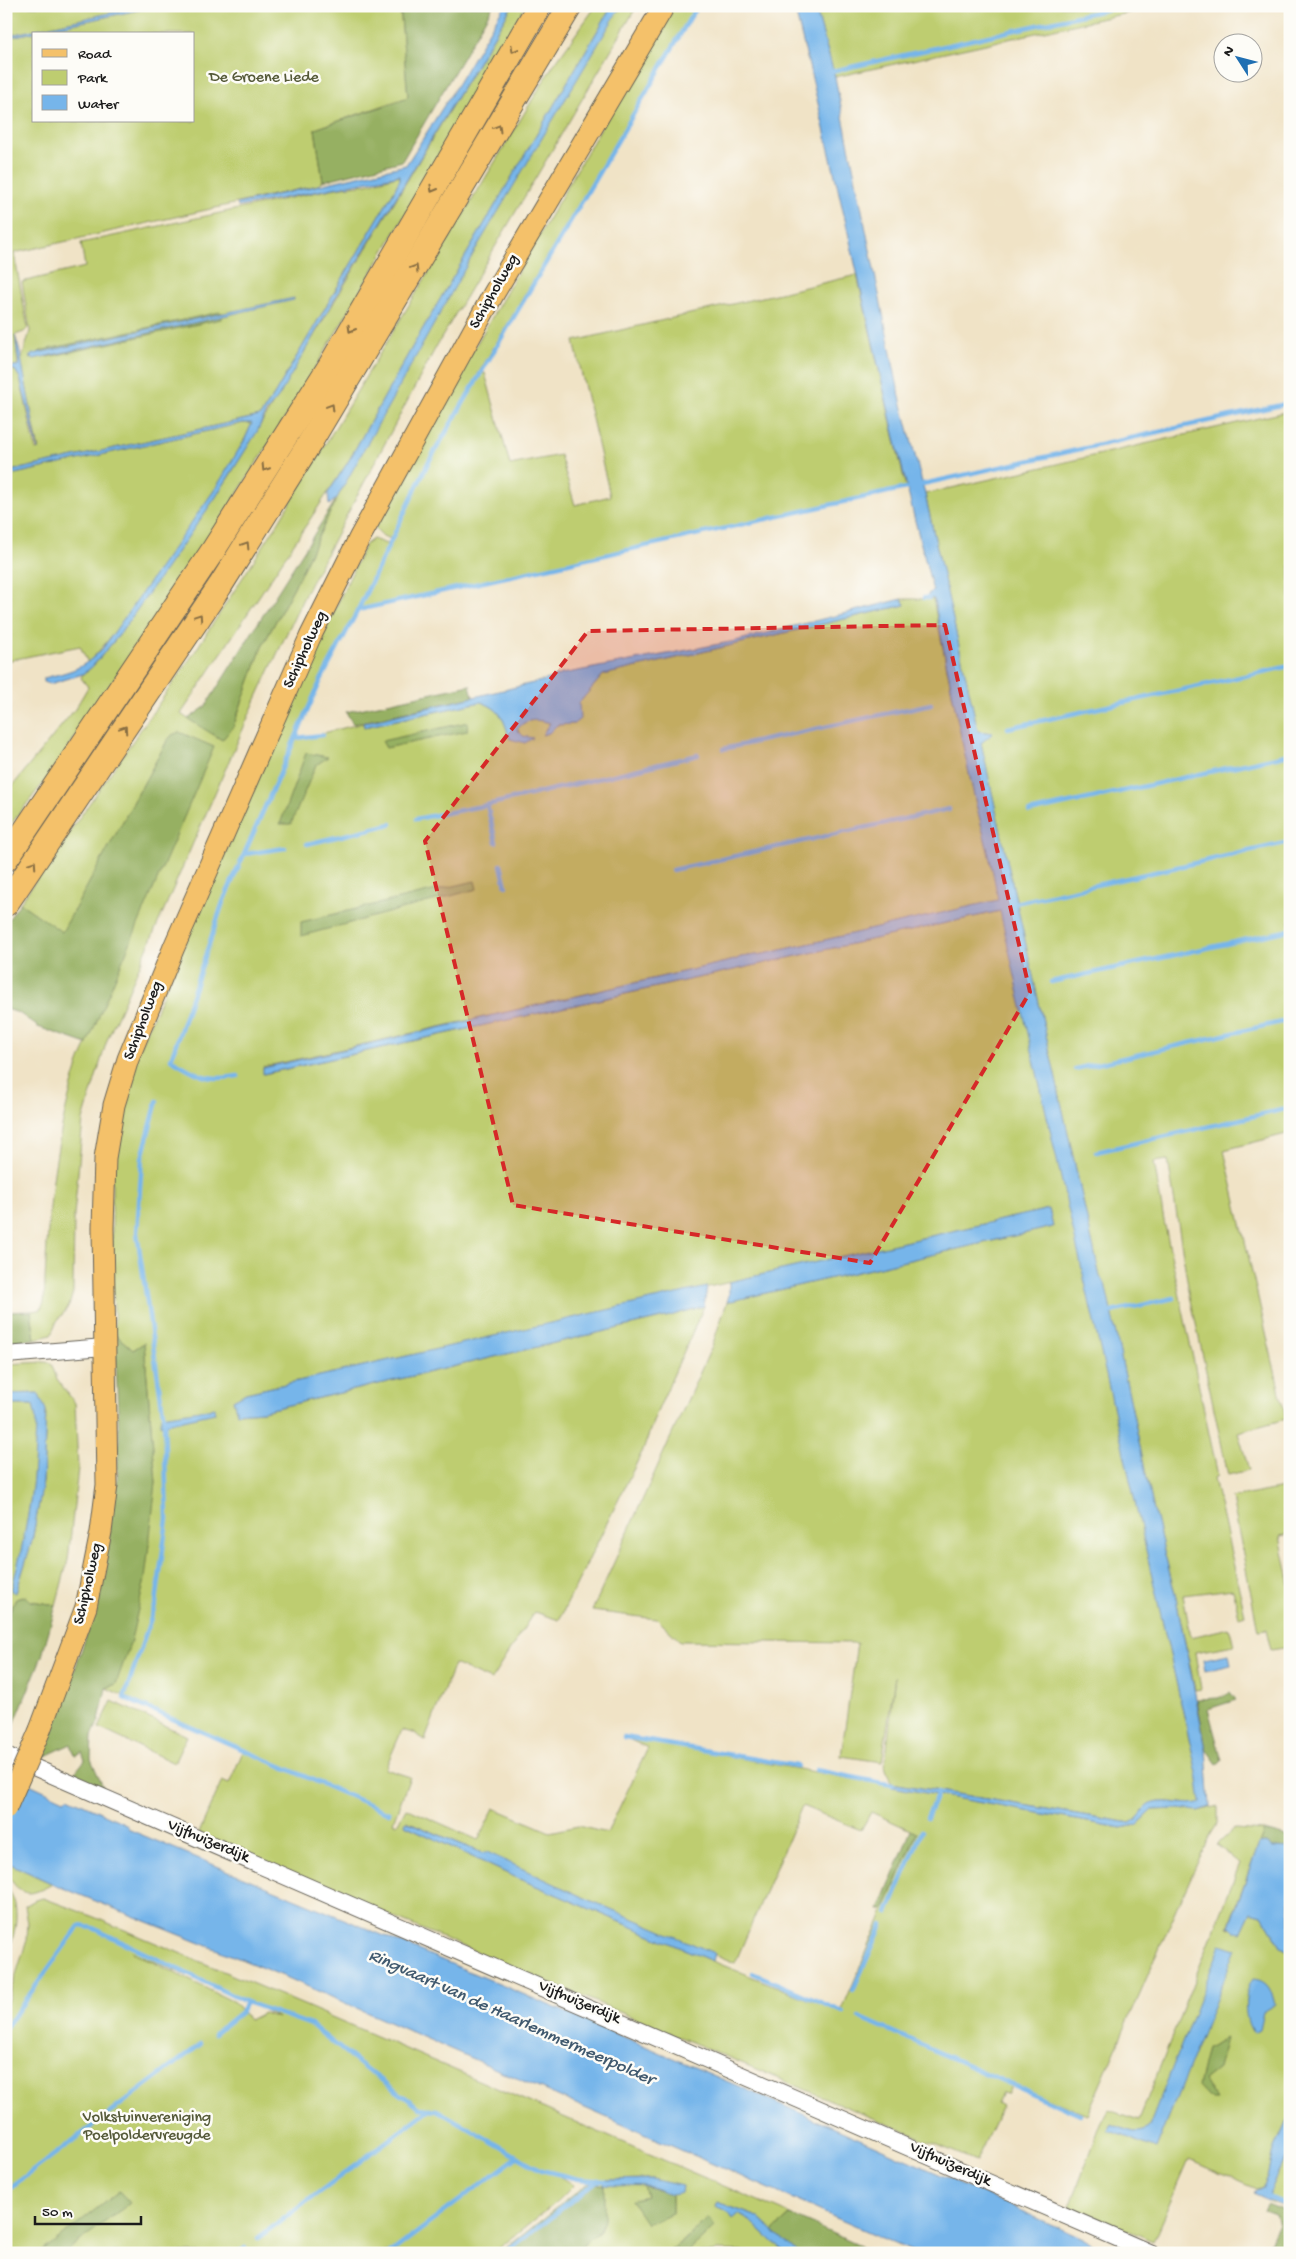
<svg xmlns="http://www.w3.org/2000/svg" width="1296" height="2259" viewBox="0 0 1296 2259" font-family="'Gochi Hand',sans-serif">
  <rect width="100%" height="100%" fill="#fdfcf7"/>
  <filter id="ink" filterUnits="userSpaceOnUse"><feTurbulence type="fractalNoise" baseFrequency=".02" numOctaves="2"/><feDisplacementMap in="SourceGraphic" scale="10" xChannelSelector="R" yChannelSelector="G"/><feConvolveMatrix kernelMatrix="1 2 1 2 8 2 1 2 1" color-interpolation-filters="sRGB"/></filter>
  <filter id="wash" filterUnits="userSpaceOnUse"><feTurbulence type="fractalNoise" baseFrequency=".0096" numOctaves="4" result="noise"/><feDisplacementMap in="SourceGraphic" scale="20" xChannelSelector="R" yChannelSelector="G"/><feGaussianBlur stdDeviation="1.12" result="paint"/><feColorMatrix in="noise" values="0 0 0 0 0 0 0 0 0 0 0 0 0 0 0 0 0 1.4 0 .05"/><feComposite in="paint" operator="in"/></filter>
  <g filter="url(#wash)">
    <rect width="100%" height="100%" fill="#f0e3c6"/>
    <g fill="#becd70" stroke="#6d7446" fill-rule="evenodd">
      <path d="M6 6H141L6 36Z"/>
      <path d="M157 6H400L408 97 315 129 323 181 318 185 14 253 28 328 24 332 15 335 18 365 6 368V38ZM34 34H194V121H34Z"/>
      <path d="M512 6H525L505 40 507 42 292 407 211 535 49 776 6 830V794L75 709 88 687 81 678 83 674 92 667 120 634 229 477Z"/>
      <path d="M596 6H612L415 342 348 462 181 714 188 719 233 727 262 647 296 583 337 498 424 339 524 165 621 6H637L436 347 306 592 257 697 107 1040 83 1120 74 1215 73 1292 69 1306 57 1321 51 1335 35 1339 31 1311 40 1310 44 1302C47 1235 50 1178 65 1113 71 1089 76 1066 87 1044L167 741 62 933 20 903 194 653 278 523 552 67Z"/>
      <path d="M671 6H696L478 374 485 373 510 465 560 455 575 505 610 496 574 341 857 275 906 488 358 610 316 693 296 740 363 723 364 727 481 702C502 710 503 718 510 739L523 736 517 729C526 718 537 719 550 723L543 734 549 733 557 725 574 724 579 703 603 675 905 605 902 599H933C947 667 960 736 976 804 984 836 993 867 999 900L764 954 741 957 735 960 263 1067 264 1074 1001 911 1197 1773 1202 1803C1186 1806 1169 1799 1154 1803 1144 1805 1141 1819 1131 1823L891 1783 885 1766 895 1676 882 1762 841 1756 857 1643 680 1641 657 1619 592 1611 712 1346 727 1302 1053 1227 1049 1209 246 1393 233 1400 237 1413 263 1411 670 1316 704 1306 654 1419 644 1448 559 1620 534 1612 491 1680 454 1664 425 1740 416 1734 402 1730 385 1769 410 1777 393 1822 397 1824 406 1808 478 1840 494 1808 550 1832 578 1826 607 1833 648 1748 624 1737 1121 1828 1137 1825 1153 1810 1177 1809 1198 1811 1218 1806V1823L1208 1839 1167 1931 1087 2115 1012 2084 1007 2094 1002 2093 997 2103 1002 2106 976 2161 352 1900 199 1833 222 1781 229 1784 244 1749 106 1688 116 1684 156 1483 144 1343 133 1350 115 1334 112 1267V1146L129 1071 303 677 365 545 373 539 389 545 391 539 383 536 375 528 407 465ZM802 1806 861 1830 871 1812 917 1833 841 2012 712 1961 508 1874 405 1825 407 1821 482 1853H487L578 1895 735 1963Z"/>
      <path d="M815 6H1159L835 77Z"/>
      <path d="M400 175V179L394 191 274 395 260 416 6 472V370H15L20 378 36 450 39 449 21 362 30 331 22 282 85 267 81 243 336 188 367 184Z"/>
      <path d="M1290 411V1133L1224 1150 1286 1419 1238 1432 1249 1470 1228 1475 1188 1286 1168 1160 1154 1162 1164 1221 1218 1476 1214 1478 1245 1615 1239 1617 1233 1589 1183 1595 1191 1637 1229 1628 1234 1645 1195 1652 1201 1689 1195 1690 1176 1598 1154 1511 1105 1284 1100 1277 981 743 992 733 978 731 925 494Z"/>
      <path d="M243 423H252C229 477 191 524 158 571 135 603 115 635 88 663L80 646 6 661V476Z"/>
      <path d="M45 1362 51 1363 57 1379 75 1403 78 1468 68 1560 56 1605 31 1601 26 1596 16 1599 6 1619V1543L8 1541 6 1539V1405H33L37 1418 35 1471 16 1593 32 1541 43 1482 46 1411 37 1393 6 1394V1364Z"/>
      <path d="M1283 1488 1290 1489V1534L1280 1536 1290 1586V1647L1271 1650 1266 1629 1258 1630 1232 1498Z"/>
      <path d="M112 1701 187 1736 174 1763 99 1728Z"/>
      <path d="M1234 1829 1264 1831 1228 1927 1241 1933 1251 1912 1262 1915 1281 1947 1290 1952V2114L1274 2150 1268 2177 1263 2187 1256 2189 1189 2160 1154 2241 1070 2207 1101 2123 1108 2110 1139 2120 1240 1864 1217 1845ZM1235 1949 1156 2149 1111 2124C1123 2128 1139 2138 1149 2127Z"/>
      <path d="M6 1862 53 1884C38 1891 26 1900 14 1884 7 1874 6 1875 6 1862Z"/>
      <path d="M6 1887C24 1906 14 1938 6 1959Z"/>
      <path d="M43 1898 89 1915 306 2006 791 2215 773 2231 758 2217 717 2202 715 2207 738 2214 752 2222 785 2253 717 2251 714 2253H686L709 2218 668 2253H572L600 2231 604 2185 557 2174 574 2185 558 2201 493 2253H6V2006L27 1940 28 1923 25 1906 35 1900ZM132 1952 255 2005 278 2018 263 2013 249 2020 234 2002ZM652 2179 682 2187 680 2192 672 2193V2213L631 2201 646 2196 643 2186 604 2180Z"/>
      <path d="M1290 2149V2207L1269 2199 1270 2192Z"/>
    </g>
    <g fill="#96b062" stroke="#59663f">
      <path d="M400 6H493L402 161 323 181 315 129 396 102 408 97Z"/>
      <path d="M220 312 224 314 221 319 48 357 39 355V352L43 350Z"/>
      <path d="M337 498 296 583 262 647 233 727 222 740 188 719 205 707Z"/>
      <path d="M470 685 473 697 353 724 346 712Z"/>
      <path d="M468 722 467 731 386 748 382 741Z"/>
      <path d="M179 732 214 747 87 1044 38 1027 19 1013 6 1009V923L20 903 62 932 167 741 172 735Z"/>
      <path d="M306 753 328 757 316 765 291 824H280Z"/>
      <path d="M475 881 477 889 301 936V922Z"/>
      <path d="M31 1311 35 1339 6 1342V1312Z"/>
      <path d="M115 1334 133 1350 144 1343 156 1483 145 1579 130 1644 116 1684 106 1688 99 1720 92 1736 91 1759 103 1787 73 1775 85 1760 82 1752 75 1756 71 1744 41 1758 74 1672 95 1610 117 1482 119 1439Z"/>
      <path d="M26 1596 31 1601 56 1605 42 1656 6 1744V1619L16 1599Z"/>
      <path d="M1230 1692 1236 1700 1208 1709 1222 1761 1217 1764 1206 1749 1197 1699 1219 1698Z"/>
      <path d="M911 1830 917 1833 884 1910H879Z"/>
      <path d="M1264 1831 1290 1838V1848L1273 1847 1266 1843 1259 1844Z"/>
      <path d="M1226 2038 1218 2069 1204 2080 1216 2100H1211L1198 2086 1207 2048Z"/>
      <path d="M590 2182 604 2185V2220L600 2231 572 2253H500Z"/>
      <path d="M643 2186 672 2193V2213L647 2224 631 2200 646 2196Z"/>
      <path d="M119 2191 130 2203 64 2253H40Z"/>
      <path d="M1267 2202 1290 2211V2253H1263L1278 2226 1275 2214 1264 2210Z"/>
      <path d="M791 2215 876 2253H798L773 2231Z"/>
      <path d="M709 2218 715 2227 686 2253H668Z"/>
    </g>
    <g fill="#76b5ea" stroke="#496883">
      <path d="M141 6H157L6 38V36Z"/>
      <path d="M504 6H512L334 300 278 398 266 412 257 432 216 497 120 634 92 667 83 674 50 684 44 682V678C71 671 82 670 103 648L217 486 245 439 252 423H243L6 476V472L260 416 274 395 394 191 400 179V175L238 207 237 204 406 165 457 85Z"/>
      <path d="M612 6H621L477 247 337 498 329 505 328 493 348 462 415 342Z"/>
      <path d="M794 6H815L835 77 899 393 925 494 978 731 993 733 981 743 1100 1277 1105 1283 1154 1511 1176 1598 1206 1749 1210 1807 1198 1811 1177 1809 1153 1810 1137 1825 1121 1828 892 1787 891 1783 1131 1823C1141 1819 1144 1805 1154 1803 1170 1799 1186 1807 1201 1802L1197 1773 1000 911 263 1074V1068L735 960 741 957 764 954 998 900C993 867 984 836 976 804 960 736 947 667 934 599L929 598 928 594 933 591C882 398 844 201 794 6Z"/>
      <path d="M294 298V300L34 359 29 357 33 354Z"/>
      <path d="M15 335 20 352 38 450 20 378 15 370H6V368L19 365Z"/>
      <path d="M902 599 905 605 603 675 579 703 580 719 574 724 557 725 549 733 542 735 550 723C537 719 525 718 517 730L523 736 533 738 525 743 510 739C503 718 502 710 481 702L364 727 363 723 546 680 562 674 735 641Z"/>
      <path d="M1049 1209 1053 1227 727 1302 729 1295V1282Z"/>
      <path d="M707 1287 704 1306 670 1316 263 1411 237 1413 233 1400 246 1393Z"/>
      <path d="M38 1393 46 1410 43 1482 32 1541 16 1593 11 1591C24 1542 34 1494 35 1443 36 1430 37 1418 33 1405H6V1394Z"/>
      <path d="M214 1408 215 1413 161 1425V1416Z"/>
      <path d="M1229 1654 1231 1665 1205 1671 1203 1659Z"/>
      <path d="M6 1773 64 1800 68 1797 126 1824 130 1830C460 1967 789 2104 1114 2253H916L288 1978 53 1884 6 1862Z"/>
      <path d="M406 1821 482 1853 487 1852 578 1895 714 1953 712 1961 508 1874 405 1825Z"/>
      <path d="M1266 1843 1273 1847 1290 1848V1952L1281 1947 1262 1915 1251 1912 1241 1933 1235 1932 1229 1926 1259 1844Z"/>
      <path d="M1221 1944 1236 1949 1156 2149 1109 2130 1111 2124C1123 2128 1139 2138 1149 2127Z"/>
      <path d="M1253 1979C1268 1980 1272 1991 1275 2005L1263 2012 1259 2030 1253 2033C1243 2018 1243 1994 1253 1979Z"/>
      <path d="M1290 2114V2149L1270 2192 1269 2199 1253 2192 1263 2187 1268 2177 1274 2150Z"/>
      <path d="M652 2179 682 2186 681 2192C671 2197 660 2189 651 2187 636 2184 619 2187 604 2185V2180Z"/>
      <path d="M717 2202 758 2217 798 2253H785L752 2222 738 2214 732 2219 727 2212 715 2207Z"/>
    </g>
    <g fill="none" stroke-linecap="round" stroke-linejoin="round">
      <g stroke="#76b5ea" stroke-width="4.5">
        <path d="M833 71 1122 6"/>
        <path d="M923 484 1290 403"/>
        <path d="M924 598H929"/>
        <path d="M358 610 906 488"/>
        <path d="M1008 728 1290 666"/>
        <path d="M296 738 323 735"/>
        <path d="M723 749 931 704"/>
        <path d="M487 805 698 755"/>
        <path d="M1029 812 1290 754"/>
        <path d="M416 819 487 805 496 842"/>
        <path d="M307 844 391 824"/>
        <path d="M245 854 285 848"/>
        <path d="M501 865 506 886"/>
        <path d="M672 870 949 809"/>
        <path d="M1015 903 1290 842"/>
        <path d="M1051 982 1290 930"/>
        <path d="M1075 1069 1290 1020"/>
        <path d="M238 1076C205 1082 198 1075 171 1059L223 902 321 680 358 610 428 463 697 6"/>
        <path d="M157 1101 142 1158 137 1233 164 1420 167 1519 156 1603 124 1698 389 1813"/>
        <path d="M1096 1152 1290 1108"/>
        <path d="M1111 1312 1174 1298"/>
        <path d="M624 1737 797 1766"/>
        <path d="M816 1770 892 1785"/>
        <path d="M927 1818 938 1792"/>
        <path d="M888 1913 922 1831"/>
        <path d="M753 1973 843 2012"/>
        <path d="M853 1990 882 1925"/>
        <path d="M859 2017 1080 2115"/>
        <path d="M6 2027 79 1926 93 1928 246 2002 311 2025 366 2069 420 2108 437 2110 541 2170 579 2179 605 2181"/>
        <path d="M214 2034 241 2012 246 2002"/>
        <path d="M6 2191 201 2044"/>
        <path d="M1266 2195 1290 2205"/>
        <path d="M258 2238 430 2109"/>
        <path d="M239 2253 245 2248"/>
        <path d="M390 2253 517 2157"/>
        <path d="M505 2253 598 2180"/>
      </g>
    </g>
  </g>
  <g filter="url(#ink)">
    <g fill="none" stroke-linecap="round" stroke-linejoin="round">
      <defs>
        <g id="minor">
          <path d="M6 1355 104 1347"/>
          <path d="M6 1755 1151 2253"/>
        </g>
        <path id="major" d="M40 1730 86 1607 101 1532 107 1485 103 1228 105 1158 114 1105 128 1059 174 947 310 637 360 537 494 293 664 6"/>
        <g id="highway">
          <path d="M6 859 214 549 330 366 539 6"/>
          <path d="M6 904 220 586 309 444 570 6"/>
        </g>
      </defs>
      <use href="#minor" stroke="#666258" stroke-width="18"/>
      <use href="#major" stroke="#666258" stroke-width="23"/>
      <use href="#highway" stroke="#666258" stroke-width="26"/>
      <use href="#minor" stroke="#fff" stroke-width="16"/>
      <use href="#major" stroke="#f4c16a" stroke-width="21"/>
      <use href="#highway" stroke="#f4c16a" stroke-width="24"/>
      <defs>
        <path id="major-bridge" d="M6 1808 40 1730"/>
      </defs>
      <use href="#major-bridge" stroke="#666258" stroke-width="23" stroke-linecap="butt"/>
      <use href="#major-bridge" stroke="#f4c16a" stroke-width="21"/>
    </g>
    <defs><path id="oneway-chevron" d="M-2-3.5L2.5 0L-2 3.5" fill="none" stroke-width="1.6" stroke-linecap="round" stroke-linejoin="round" transform="scale(1.25)"/></defs>
    <g stroke="#886e43">
      <use href="#oneway-chevron" transform="translate(514 49) rotate(120)"/>
      <use href="#oneway-chevron" transform="translate(498 128) rotate(-59)"/>
      <use href="#oneway-chevron" transform="translate(433 189) rotate(120)"/>
      <use href="#oneway-chevron" transform="translate(415 268) rotate(-59)"/>
      <use href="#oneway-chevron" transform="translate(351 329) rotate(120)"/>
      <use href="#oneway-chevron" transform="translate(331 407) rotate(-59)"/>
      <use href="#oneway-chevron" transform="translate(265 468) rotate(122)"/>
      <use href="#oneway-chevron" transform="translate(246 545) rotate(-58)"/>
      <use href="#oneway-chevron" transform="translate(199 617) rotate(-56)"/>
      <use href="#oneway-chevron" transform="translate(124 729) rotate(-56)"/>
      <use href="#oneway-chevron" transform="translate(33 864) rotate(-56)"/>
    </g>
  </g>
  <path fill="#d62828" fill-opacity="0.2" stroke="#d62828" stroke-width="4" stroke-dasharray="10 6" stroke-linejoin="round" d="M945 625 1030 992 870 1263 513 1205 425 841 588 631Z"/>
  <g text-anchor="middle" dominant-baseline="central" stroke-width="5" stroke-linejoin="round" paint-order="stroke">
    <g font-size="16" fill="#555a39" stroke="#fdfcf7">
      <text x="264" y="78">De Groene Liede</text>
      <text x="147" y="2118">Volkstuinvereniging<tspan x="147" dy="18">Poelpoldervreugde</tspan></text>
    </g>
    <g font-size="16" fill="#1c1c1c" stroke="#fdfcf7">
      <text transform="translate(495 292) rotate(-60)">Schipholweg</text>
      <text transform="translate(306 650) rotate(-65)">Schipholweg</text>
      <text transform="translate(144 1021) rotate(-69)">Schipholweg</text>
      <text transform="translate(89 1584) rotate(-77)">Schipholweg</text>
      <text transform="translate(208 1842) rotate(23)">Vijfhuizerdijk</text>
      <text transform="translate(579 2003) rotate(23)">Vijfhuizerdijk</text>
      <text transform="translate(950 2165) rotate(24)">Vijfhuizerdijk</text>
    </g>
    <g font-size="18" font-style="italic" fill="#40596e" stroke="#fdfcf7">
      <text transform="translate(511 2018) rotate(24)">Ringvaart van de Haarlemmermeerpolder</text>
    </g>
  </g>
  <rect width="1296" height="2259" fill="none" stroke="#fdfcf7" stroke-width="25"/>
  <rect x="32" y="32" width="162" height="90" fill="#fdfcf7" stroke="#a3a29f"/>
  <rect x="42" y="49" width="25" height="8" fill="#f4c16a" stroke="#a3a29f"/>
  <text x="78" y="58" font-size="15" fill="#1c1c1c">Road</text>
  <rect x="42" y="70" width="25" height="15" fill="#becd70" stroke="#a3a29f"/>
  <text x="78" y="82" font-size="15" fill="#1c1c1c">Park</text>
  <rect x="42" y="95" width="25" height="15" fill="#76b5ea" stroke="#a3a29f"/>
  <text x="78" y="108" font-size="15" fill="#1c1c1c">Water</text>
  <g transform="translate(1238 58) rotate(306)"><circle r="24" fill="#fdfcf7" stroke="#a3a29f"/>
  <path d="M0-4L9 19L0 12L-9 19Z" fill="#1f6fb2"/>
  <text y="-8" font-size="14" font-weight="bold" text-anchor="middle" fill="#1c1c1c">N</text>
  </g>
  <path d="M35 2216v8h106v-8" fill="none" stroke="#1c1c1c" stroke-width="2.5"/>
  <text x="42" y="2216" font-size="15" fill="#1c1c1c" stroke="#fdfcf7" stroke-width="4" paint-order="stroke">50 m</text>
</svg>
